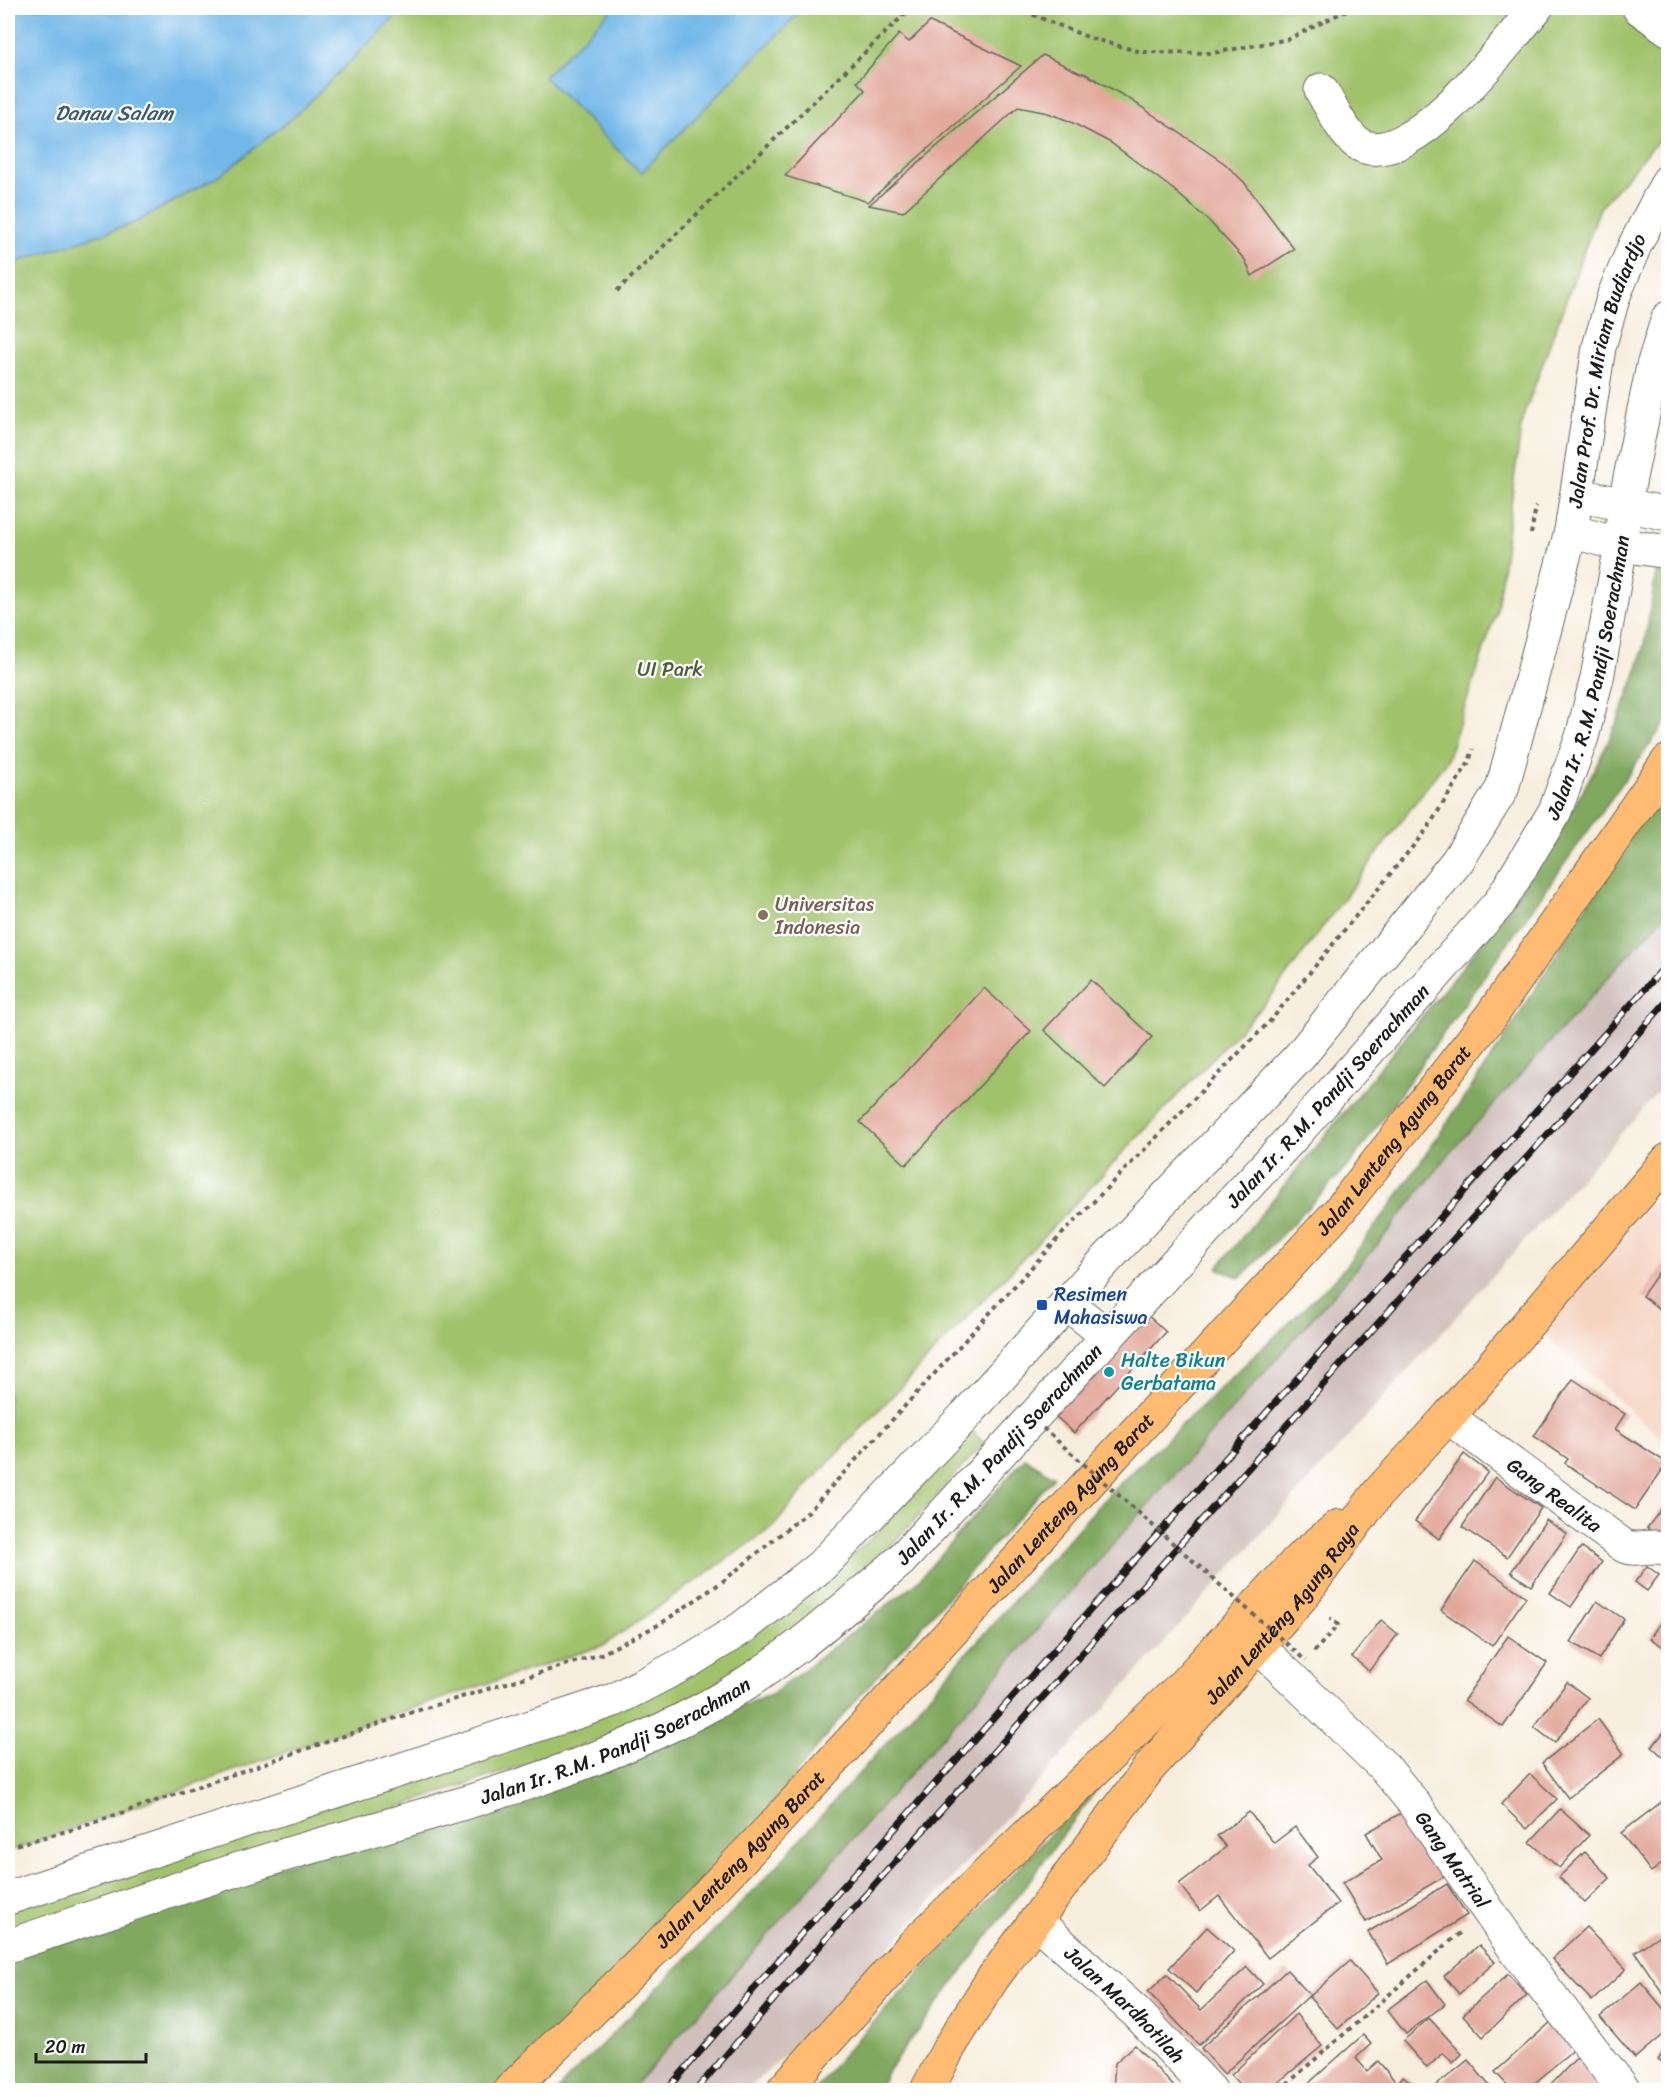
<svg xmlns="http://www.w3.org/2000/svg" width="1676" height="2098" viewBox="0 0 1676 2098" font-family="Sriracha,sans-serif">
  <rect width="100%" height="100%" fill="#fff"/>
  <filter id="ink" filterUnits="userSpaceOnUse"><feTurbulence type="fractalNoise" baseFrequency=".0167" numOctaves="2"/><feDisplacementMap in="SourceGraphic" scale="12" xChannelSelector="R" yChannelSelector="G"/><feConvolveMatrix kernelMatrix="1 2 1 2 8 2 1 2 1" color-interpolation-filters="sRGB"/></filter>
  <filter id="wash" filterUnits="userSpaceOnUse"><feTurbulence type="fractalNoise" baseFrequency=".008" numOctaves="4" result="noise"/><feDisplacementMap in="SourceGraphic" scale="24" xChannelSelector="R" yChannelSelector="G"/><feGaussianBlur stdDeviation="1.35" result="paint"/><feColorMatrix in="noise" values="0 0 0 0 0 0 0 0 0 0 0 0 0 0 0 0 0 1.4 0 .05"/><feComposite in="paint" operator="in"/></filter>
  <g filter="url(#wash)">
    <rect width="100%" height="100%" fill="#f7eddc"/>
    <path fill="#f4d3c0" d="M1668 1184V1444L1537 1328Z"/>
    <path fill="#d0c0bc" d="M1668 912V1081L830 2014 747 2090H631L1378 1244 1454 1148Z"/>
    <g fill="#a0c26b" stroke="#5e6f44" stroke-width="1.5">
      <path d="M8 8H1668V129L1600 208 1522 420 1497 610 1447 760 1269 999 806 1487 773 1527 604 1645 344 1731 8 1852Z"/>
      <path d="M972 1431 984 1443 889 1548 838 1596 755 1659 708 1690 631 1729 399 1807 8 1933V1910L393 1785 808 1595 879 1531Z"/>
    </g>
    <g fill="#80a85f" stroke="#4e623e" stroke-width="1.5">
      <path d="M1658 560H1668V719L1350 1164 1240 1278 1217 1268 1485 939C1547 856 1607 763 1639 664 1649 631 1652 594 1658 560Z"/>
      <path d="M1668 779V912L1454 1148 1378 1244 631 2090H557L762 1882 1109 1494 1338 1276 1394 1201 1506 1036 1646 808Z"/>
      <path d="M1025 1458 1054 1477 843 1715 723 1866 505 2090H8V1951L546 1782 772 1694 916 1583Z"/>
      <path d="M1115 1765 887 2072 879 2090H815L838 2060Z"/>
    </g>
    <g fill="#72b7e8" stroke="#476a82" stroke-width="1.5">
      <path d="M8 8H404L297 114 221 175 135 223 8 265Z"/>
      <path d="M613 8H804L641 173 544 77Z"/>
    </g>
    <g id="blocks">
      <g fill="#e2a99b">
        <path d="M930 22 1021 66 868 202 785 176 865 90 857 82 899 34 909 42Z"/>
        <path d="M1043 55 1080 73H1084L1131 100 1224 163 1244 182 1294 249 1252 276 1245 260 1210 222 1174 190 1111 143 1069 121 1048 113 1018 107 903 212 869 205Z"/>
        <path d="M1091 980 1152 1037 1105 1088 1044 1030Z"/>
        <path d="M984 988 1031 1031 906 1165 860 1122Z"/>
        <path d="M1668 1259V1315L1642 1296Z"/>
        <path d="M1143 1311 1166 1332 1074 1433 1051 1412Z"/>
        <path d="M1573 1379 1625 1414 1615 1429 1667 1463 1635 1510 1565 1463 1568 1459 1534 1436Z"/>
        <path d="M1464 1454 1488 1472 1439 1539 1415 1521Z"/>
        <path d="M1495 1477 1541 1508 1507 1557 1462 1527Z"/>
        <path d="M1662 1508 1668 1513V1543L1647 1528Z"/>
        <path d="M1546 1520 1567 1534 1531 1586 1511 1572Z"/>
        <path d="M1581 1547 1602 1562 1571 1607 1550 1593Z"/>
        <path d="M1475 1561 1526 1597 1492 1646 1441 1610Z"/>
        <path d="M1647 1566 1659 1575 1647 1591 1635 1582Z"/>
        <path d="M1597 1601 1624 1619 1599 1659 1571 1642Z"/>
        <path d="M1668 1610V1650L1650 1638Z"/>
        <path d="M1381 1620 1398 1634 1369 1671 1352 1657Z"/>
        <path d="M1508 1636 1547 1663 1503 1727 1464 1700Z"/>
        <path d="M1567 1682 1588 1698 1555 1743 1534 1727Z"/>
        <path d="M1598 1719 1624 1754 1568 1798 1542 1763Z"/>
        <path d="M1668 1727V1761L1652 1747Z"/>
        <path d="M1530 1774 1557 1799 1527 1829 1501 1804Z"/>
        <path d="M1668 1797V1859L1651 1872 1621 1833Z"/>
        <path d="M1408 1809 1447 1875 1366 1922 1342 1883 1382 1860 1366 1833Z"/>
        <path d="M1560 1809 1589 1835 1559 1868 1530 1842Z"/>
        <path d="M1249 1812 1274 1843 1295 1827 1318 1857 1308 1865 1338 1903 1268 1958 1219 1896 1200 1911 1179 1884 1226 1847 1217 1836Z"/>
        <path d="M1585 1852 1610 1878 1585 1903 1559 1877Z"/>
        <path d="M1447 1884 1467 1915 1388 1964 1368 1932Z"/>
        <path d="M1207 1927 1234 1951 1196 1993 1169 1968Z"/>
        <path d="M1586 1927 1626 1969 1592 2001 1552 1959Z"/>
        <path d="M1658 1936 1668 1951V2001L1635 1952Z"/>
        <path d="M1479 1945 1495 1962 1459 1994 1444 1976Z"/>
        <path d="M1350 1961 1378 1993 1338 2029 1309 1997Z"/>
        <path d="M1247 1967 1263 1984 1199 2045 1148 1992 1167 1974 1201 2010Z"/>
        <path d="M1287 1970 1310 1995 1224 2074 1201 2048Z"/>
        <path d="M1508 1974 1527 1995 1483 2037 1463 2015Z"/>
        <path d="M1427 1980 1445 2004 1406 2034 1387 2010Z"/>
        <path d="M1641 1982 1668 2014V2030L1635 2058 1600 2017Z"/>
        <path d="M1296 2014 1322 2046 1269 2090H1244L1231 2075Z"/>
        <path d="M1429 2018 1462 2054 1453 2063 1443 2053 1427 2068 1403 2041Z"/>
        <path d="M1552 2021 1576 2047 1527 2090H1512L1495 2072Z"/>
        <path d="M1363 2035 1371 2044 1356 2058 1367 2071 1378 2061 1395 2081 1384 2090H1301Z"/>
        <path d="M1135 2045 1177 2090H1113L1115 2063Z"/>
        <path d="M1668 2046V2067L1658 2060Z"/>
        <path d="M1580 2054 1609 2080 1600 2090H1546Z"/>
        <path d="M1468 2060 1493 2090H1433L1432 2089Z"/>
        <path d="M1403 2076 1421 2090H1392Z"/>
      </g>
    </g>
  </g>
  <g filter="url(#ink)">
    <use href="#blocks" fill-opacity="0" stroke="#69655f" stroke-width="1.5"/>
    <g fill="none" stroke-linecap="round" stroke-linejoin="round">
      <defs>
        <g id="minor">
          <path d="M1639 8 1668 29"/>
          <path d="M1321 90C1332 107 1345 141 1365 147 1417 164 1506 43 1536 8"/>
          <path d="M1578 495 1668 514"/>
          <path d="M1571 531 1621 545 1668 552"/>
          <path d="M1066 1303 1108 1336"/>
          <path id="s1" d="M1448 1417 1624 1546C1639 1552 1650 1543 1668 1549"/>
          <path id="s2" d="M1258 1646 1385 1768 1412 1801 1519 1955 1624 2090"/>
          <path id="s3" d="M8 1898 614 1700 689 1661 742 1628 821 1566 965 1416 1105 1261 1300 1056 1458 860 1502 789 1571 531 1599 347 1614 295 1635 245 1668 181"/>
          <path id="s4" d="M1036 1921 1137 2013 1210 2090"/>
          <path id="s5" d="M8 1946C107 1913 207 1877 308 1848 438 1811 579 1775 699 1711 773 1672 837 1615 900 1561L1297 1132 1500 902 1555 811 1582 737 1597 678 1621 545 1624 507 1653 366 1668 318"/>
        </g>
        <g id="major">
          <path id="s6" d="M510 2090 654 1950 769 1830 1339 1211 1491 1016 1668 761"/>
          <path d="M783 2090 912 1946 1182 1686 1300 1558 1339 1526"/>
          <path id="s7" d="M927 2090 950 2046 993 1978 1149 1768 1303 1595 1378 1493 1448 1417 1668 1160"/>
        </g>
      </defs>
      <use href="#minor" stroke="#69655f" stroke-width="35"/>
      <use href="#major" stroke="#69655f" stroke-width="35"/>
      <g stroke="#69655f" stroke-width="4" stroke-dasharray="4.5 4.5" stroke-linecap="butt">
        <path d="M1016 8 1090 38 1141 52 1213 53 1289 39 1351 8"/>
        <path d="M617 291 911 8"/>
        <path d="M1531 534 1536 506"/>
        <path d="M1314 1652 1338 1625 1330 1618"/>
        <path d="M8 1847 78 1828 413 1712 601 1654 660 1624 722 1582 809 1511 1062 1234 1271 1020 1427 829 1469 762 1473 749"/>
        <path d="M1280 2090 1462 1931"/>
      </g>
      <use href="#minor" stroke="#fff" stroke-width="33"/>
      <use href="#major" stroke="#febb71" stroke-width="33"/>
      <defs>
        <g id="rail">
          <path d="M667 2090 808 1926 1668 963"/>
          <path d="M696 2090 825 1940 1668 1000"/>
        </g>
      </defs>
      <use href="#rail" stroke="#1c1c1c" stroke-width="7"/>
      <use href="#rail" stroke="#fff" stroke-width="4.5" stroke-dasharray="14" stroke-linecap="butt"/>
      <path stroke="#69655f" stroke-width="4" stroke-dasharray="4.5 4.5" stroke-linecap="butt" d="M1043 1428 1306 1661"/>
    </g>
  </g>
  <circle fill="#8d6e63" stroke="#fff" stroke-width="2" cx="763" cy="915" r="6"/>
  <rect fill="#1a4fb4" stroke="#fff" stroke-width="2" x="1036" y="1299" width="12" height="12" rx="3"/>
  <circle fill="#0f9aa8" stroke="#fff" stroke-width="2" cx="1109" cy="1372" r="6"/>
  <g text-anchor="middle" dominant-baseline="central" stroke-width="4.5" stroke-linejoin="round" paint-order="stroke">
    <g font-size="20" fill="#1c1c1c" stroke="#fff">
      <text stroke="none"><textPath href="#s3" startOffset="2352">Jalan Prof. Dr. Miriam Budiardjo</textPath></text>
      <text stroke="none"><textPath href="#s5" startOffset="2118">Jalan Ir. R.M. Pandji Soerachman</textPath></text>
      <text stroke="none"><textPath href="#s5" startOffset="1614">Jalan Ir. R.M. Pandji Soerachman</textPath></text>
      <text stroke="none"><textPath href="#s6" startOffset="1298">Jalan Lenteng Agung Barat</textPath></text>
      <text stroke="none"><textPath href="#s5" startOffset="1128">Jalan Ir. R.M. Pandji Soerachman</textPath></text>
      <text stroke="none"><textPath href="#s1" startOffset="132">Gang Realita</textPath></text>
      <text stroke="none"><textPath href="#s6" startOffset="812">Jalan Lenteng Agung Barat</textPath></text>
      <text stroke="none"><textPath href="#s7" startOffset="596">Jalan Lenteng Agung Raya</textPath></text>
      <text stroke="none"><textPath href="#s5" startOffset="642">Jalan Ir. R.M. Pandji Soerachman</textPath></text>
      <text stroke="none"><textPath href="#s2" startOffset="290">Gang Matrial</textPath></text>
      <text stroke="none"><textPath href="#s6" startOffset="326">Jalan Lenteng Agung Barat</textPath></text>
      <text stroke="none"><textPath href="#s4" startOffset="122">Jalan Mardhotilah</textPath></text>
    </g>
    <g font-size="20" fill="#515e3c" stroke="#fff">
      <text x="670" y="669">UI Park</text>
    </g>
    <g font-size="20" fill="#785e54" stroke="#fff" text-anchor="start">
      <text x="775" y="904">Universitas<tspan x="775" dy="23">Indonesia</tspan></text>
    </g>
    <g font-size="20" fill="#164399" stroke="#fff" text-anchor="start">
      <text x="1054" y="1294">Resimen<tspan x="1054" dy="23">Mahasiswa</tspan></text>
    </g>
    <g font-size="20" fill="#0d838f" stroke="#fff" text-anchor="start">
      <text x="1121" y="1360">Halte Bikun<tspan x="1121" dy="23">Gerbatama</tspan></text>
    </g>
    <g font-size="21" font-style="italic" fill="#3e5a6e" stroke="#fff">
      <text x="114" y="113">Danau Salam</text>
    </g>
  </g>
  <rect width="1676" height="2098" fill="none" stroke="#fff" stroke-width="30"/>
  <path d="M36 2053v9h110v-9" fill="none" stroke="#1c1c1c" stroke-width="3"/>
  <text x="45" y="2053" font-size="18" fill="#1c1c1c" stroke="#ffffff" stroke-width="4.5" paint-order="stroke">20 m</text>
</svg>
